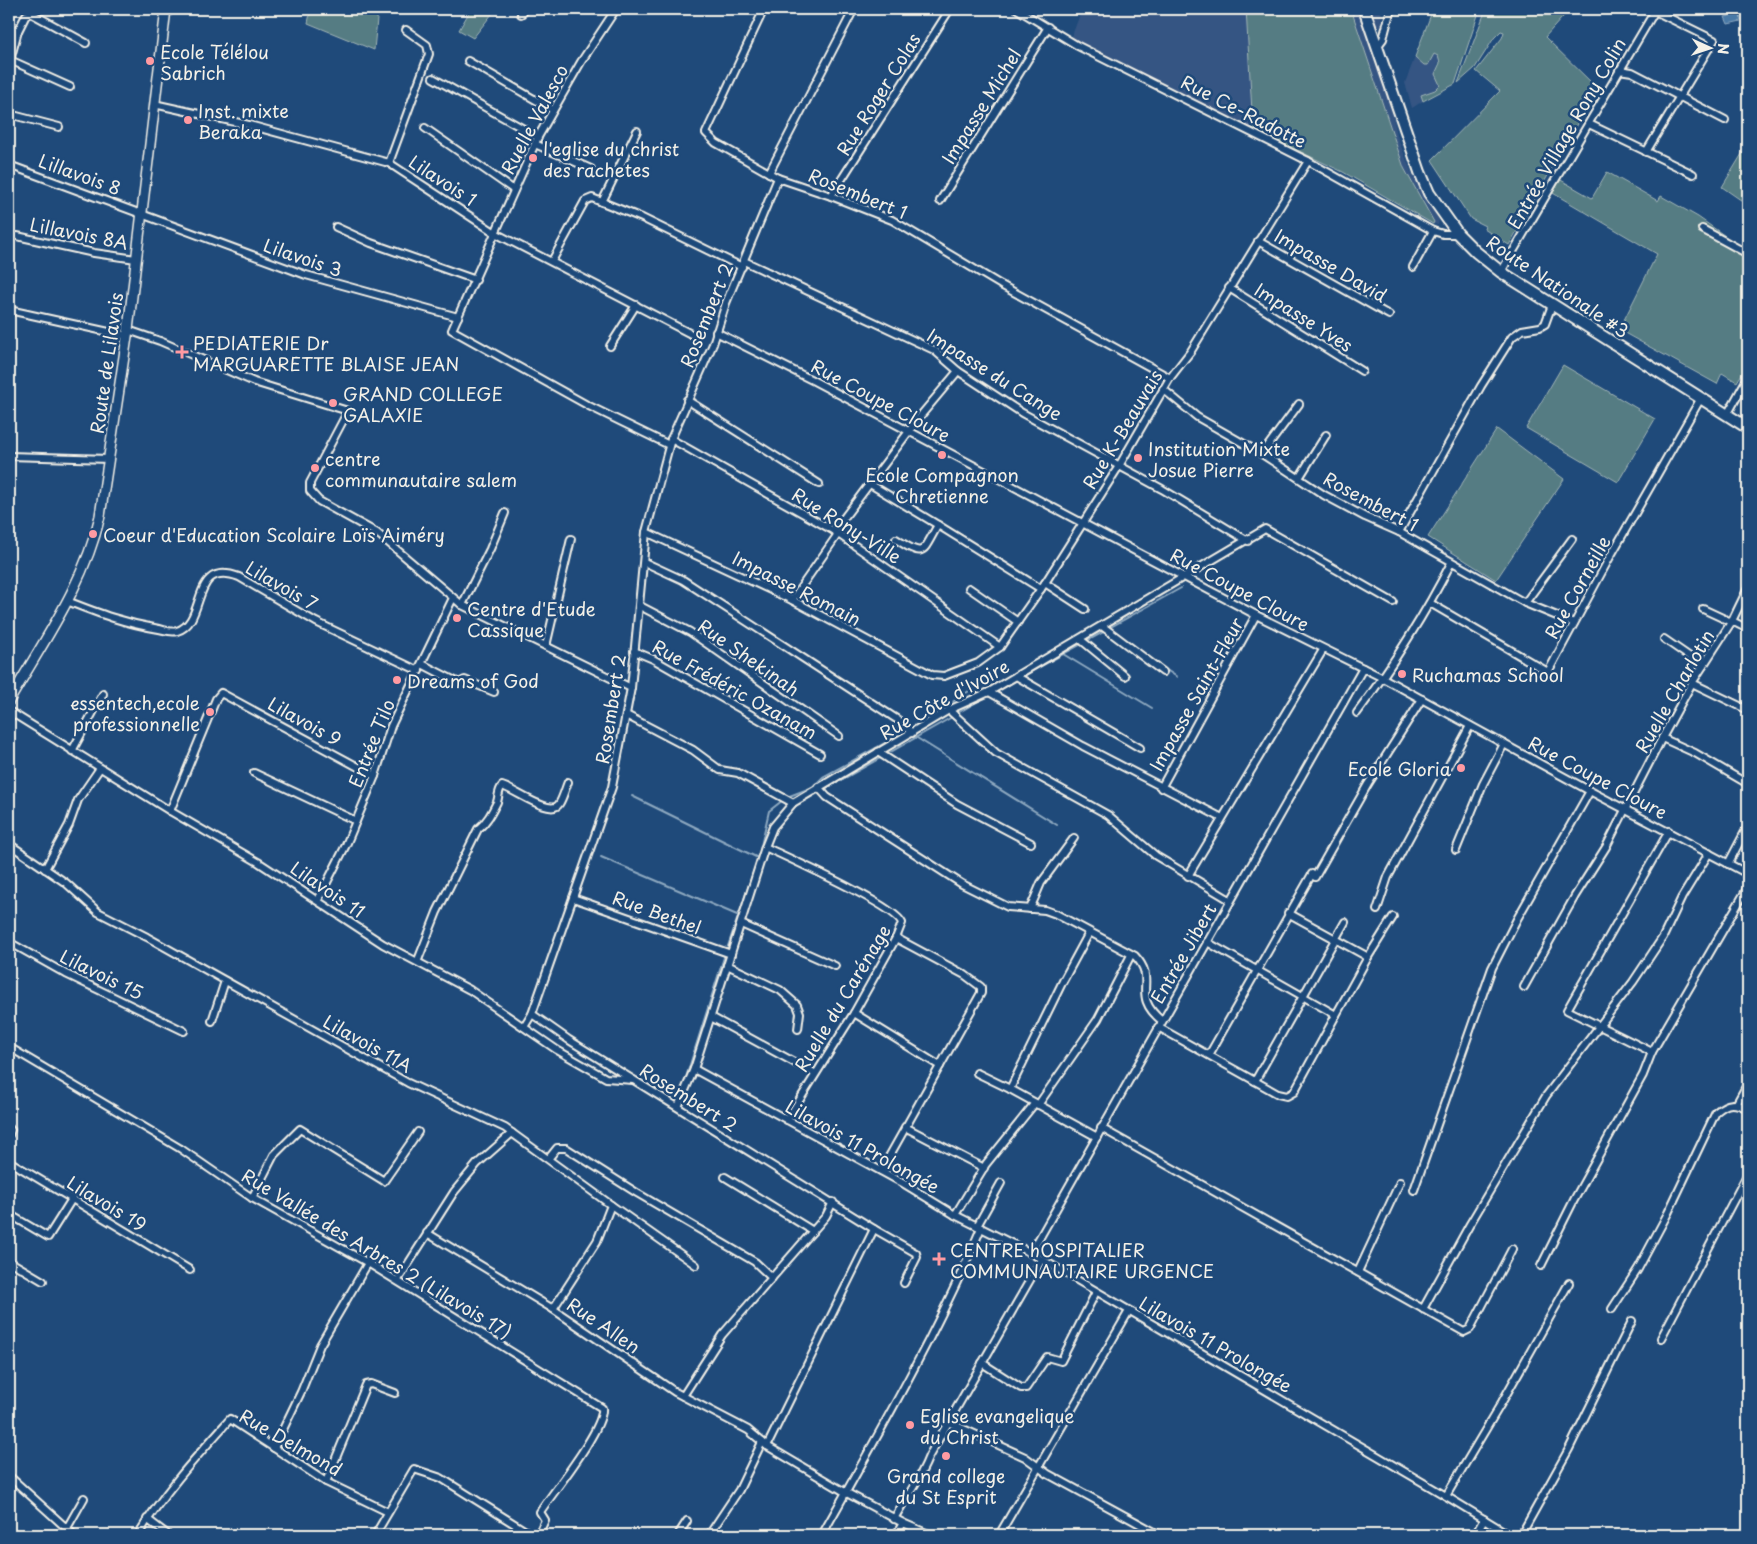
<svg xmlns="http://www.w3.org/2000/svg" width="1757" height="1544" viewBox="0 0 1757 1544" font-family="'Playpen Sans',sans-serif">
  <rect width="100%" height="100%" fill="#1f4a7a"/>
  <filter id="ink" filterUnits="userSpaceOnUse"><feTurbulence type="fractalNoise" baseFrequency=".02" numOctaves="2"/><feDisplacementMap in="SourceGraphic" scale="10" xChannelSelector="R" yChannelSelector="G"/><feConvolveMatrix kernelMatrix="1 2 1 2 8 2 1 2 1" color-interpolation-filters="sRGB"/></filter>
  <g filter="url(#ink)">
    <g fill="#345583">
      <path d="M1082 9H1246L1253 129 1071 38Z"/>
      <path d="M1351 9H1359L1392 111 1398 139 1412 173 1439 220 1438 225 1433 224 1434 222 1404 168Z"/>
      <path d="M1371 9H1381L1382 27H1377Z"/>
      <path d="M1434 54 1440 58 1436 72 1440 85 1435 90 1421 95 1423 101 1412 108 1405 83 1415 57 1420 60Z"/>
    </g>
    <g fill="#547c83" stroke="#a4b6b6">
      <path d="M311 9H378L374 50 308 23Z"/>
      <path d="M471 9H496L473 38 459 30Z"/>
      <path d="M1246 9H1351L1404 168 1434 222 1433 224 1343 172 1253 129Z"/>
      <path d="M1433 9H1480L1455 84 1423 101 1421 95 1435 90 1440 85 1435 74 1440 63 1438 56 1434 54 1428 65H1424L1415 57Z"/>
      <path d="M1486 9H1570L1545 37 1597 88 1509 245 1484 229 1485 226 1471 219 1432 160 1500 91 1476 71 1502 38 1504 32 1501 31 1494 38 1475 68 1458 83Z"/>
      <path d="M1748 144V205L1722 187Z"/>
      <path d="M1607 172 1658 201 1661 196 1698 217 1748 252V364L1737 382 1722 373 1717 384 1619 330 1657 254 1551 192 1559 179 1592 198Z"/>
      <path d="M1563 365 1655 419 1618 482 1526 428Z"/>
      <path d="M1497 429 1564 479 1496 580 1428 537Z"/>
    </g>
    <path fill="#4a79a6" stroke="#8ea9c0" d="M1730 9H1736V14H1740L1741 21 1728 24 1725 17 1729 16Z"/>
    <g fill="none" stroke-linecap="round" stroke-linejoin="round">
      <g stroke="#8ea9c0" stroke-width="2">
        <path d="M1109 628 1181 588"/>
        <path d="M1063 654 1152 708"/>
        <path d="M1150 659 1177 677"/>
        <path d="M1021 677 1105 631"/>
        <path d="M1000 689 1017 679"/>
        <path d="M956 714 989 695"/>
        <path d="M924 721 972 689"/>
        <path d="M917 738 1057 825"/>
        <path d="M824 790 952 717"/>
        <path d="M632 796 758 858"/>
        <path d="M787 797 813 787 823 777 907 731"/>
        <path d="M799 804 820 792"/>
        <path d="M1678 841 1748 878"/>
        <path d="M759 855 769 811 783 800"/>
        <path d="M601 857 737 915"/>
        <path d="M727 949 756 864"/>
        <path d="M682 1090 725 954"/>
        <path d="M1741 1409 1748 1408"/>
      </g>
      <defs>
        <g id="street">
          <path d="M616 9 581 62 538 137 452 330 589 406 669 445"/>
          <path d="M764 9 706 133 716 143 778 178 831 196 892 220 1001 285 1170 378"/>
          <path d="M1017 9 1078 46 1308 161 1433 231 1443 234H1458"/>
          <path d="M521 14 526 9"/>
          <path d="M9 27 18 31 9 64"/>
          <path d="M18 31 26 15 31 13 86 43"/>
          <path d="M1377 47 1383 39 1391 9"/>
          <path d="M10 60 70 87"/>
          <path d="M468 61 553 110"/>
          <path d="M1619 70 1632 72 1725 120"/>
          <path d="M433 78 538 137"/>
          <path d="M154 104 249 125 389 163 497 234 693 335"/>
          <path d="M9 114 59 127"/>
          <path d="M1589 124 1693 174"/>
          <path d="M425 128 514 190"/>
          <path d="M535 144 591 169"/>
          <path d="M1646 152 1714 40 1655 11"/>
          <path d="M389 163 429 54 427 45 406 30"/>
          <path d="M9 165 306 275 458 317"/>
          <path d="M769 173 854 9"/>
          <path d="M831 196 950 9"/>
          <path d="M940 201 1048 27"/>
          <path d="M602 202 637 131"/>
          <path d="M336 227 371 243 476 280"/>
          <path d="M1702 229 1748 254"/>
          <path d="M17 236 94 253 136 259"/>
          <path d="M1258 241 1389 315"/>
          <path d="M552 261 585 201 592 198 642 218 742 267"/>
          <path d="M744 261 934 350 958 371 1022 413 1162 489 1248 541"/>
          <path d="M1413 267 1433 231"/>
          <path d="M1501 272 1656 9"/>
          <path d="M1229 288 1362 371"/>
          <path d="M9 310 127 336"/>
          <path d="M128 330 160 341 254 382 348 411 310 483V491L319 501 377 533 462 605 631 688"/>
          <path d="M716 332 814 381 1256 615 1383 678 1590 791 1748 874"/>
          <path d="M610 346 636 305"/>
          <path d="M1163 389 1197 417 1262 454 1324 495 1365 517 1399 532 1525 603 1574 623"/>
          <path d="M687 400 819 484"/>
          <path d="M1727 415 1748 377"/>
          <path d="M671 439 834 531 1000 647"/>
          <path d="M1262 454 1299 404"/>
          <path d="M9 456 109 459"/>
          <path d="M1299 478 1326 435"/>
          <path d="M870 484 938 525"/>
          <path d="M834 531 922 414 958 371"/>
          <path d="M646 532 792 600 932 675 944 676 978 663 1000 647 1045 583 1119 466 1170 378 1191 351 1308 161"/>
          <path d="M1399 532 1481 386 1512 337 1522 330 1540 327 1545 324 1552 305"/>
          <path d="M896 539C926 559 922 552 938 525L1041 589"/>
          <path d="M644 562 683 580 898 720 912 733"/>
          <path d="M1045 583 1085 609"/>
          <path d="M969 588 1018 622"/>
          <path d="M792 600 838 534"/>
          <path d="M67 601C100 614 124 623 159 629 164 630 172 633 177 631 208 622 189 559 239 577L316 622 419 671"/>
          <path d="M1430 603 1548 672 1610 557 1701 398"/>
          <path d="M1525 603 1572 539"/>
          <path d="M462 605 490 549 505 513"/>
          <path d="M640 606 690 632 839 736"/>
          <path d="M1703 609 1731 622"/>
          <path d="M1732 621 1748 629"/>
          <path d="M1102 626 1163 672"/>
          <path d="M1080 639 1125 676"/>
          <path d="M1664 639 1703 666"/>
          <path d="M546 646 571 539"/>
          <path d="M634 651 653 659 820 754"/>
          <path d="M422 664 459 683 465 680 494 692"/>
          <path d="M1016 676 1140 748"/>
          <path d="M1692 683 1748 710"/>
          <path d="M989 692 1083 746 1222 818"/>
          <path d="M949 710 996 753 1108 815 1156 856 1230 900"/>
          <path d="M9 711 170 811 258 862 383 944 470 990 557 1050 606 1078 633 1080"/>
          <path d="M1357 713C1392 666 1424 616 1451 563"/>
          <path d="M626 715 693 750 720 770 738 773 793 803"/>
          <path d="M1662 738 1695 753 1748 784"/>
          <path d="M72 751 103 694"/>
          <path d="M878 752 957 804 1031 843"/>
          <path d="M254 773 356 821"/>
          <path d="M818 787 827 797 962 884 1008 907 1045 910 1056 914 1135 956C1159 981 1129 994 1162 1021"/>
          <path d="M1161 788 1256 615"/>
          <path d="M170 811 216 699 221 693 375 776"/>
          <path d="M9 844 66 883 98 912 147 937 408 1083 505 1128 611 1205 597 1241 553 1309"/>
          <path d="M765 847C788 858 896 906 902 923L896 938 854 1013 787 1120"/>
          <path d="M1456 850 1483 784 1504 744"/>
          <path d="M1728 864 1748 826"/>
          <path d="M45 869 69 825 78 800 100 768"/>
          <path d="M1188 876 1323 650"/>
          <path d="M1315 877 1368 784 1422 699"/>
          <path d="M573 898 731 954"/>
          <path d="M318 900 346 845 375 776 391 726 453 598"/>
          <path d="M1030 909 1041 883 1074 838"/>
          <path d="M1377 910 1388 877 1470 726"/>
          <path d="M1288 913 1368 957 1336 1015"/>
          <path d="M741 924 835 966"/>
          <path d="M896 938 965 975 981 987V993L940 1066"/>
          <path d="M9 942 66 974 184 1031"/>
          <path d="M1368 957 1393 917"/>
          <path d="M418 960 437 912 478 829C487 822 492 812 497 802 499 796 498 791 502 786 514 789 551 817 559 804 563 798 565 789 568 782"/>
          <path d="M727 965 780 990 797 1005 800 1013 798 1029"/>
          <path d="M1524 987 1575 896 1606 847 1662 738 1692 683 1732 621 1748 588"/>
          <path d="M854 1013 940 1066 881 1171"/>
          <path d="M711 1017 814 1073"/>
          <path d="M212 1021 225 981"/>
          <path d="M524 1027 532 1014"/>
          <path d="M1158 1027 1278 1094 1287 1096 1294 1092 1336 1015 1207 942"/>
          <path d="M9 1047 181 1149 252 1198 368 1263 602 1408C605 1428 553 1492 540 1512L545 1520 538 1535"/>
          <path d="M1652 1052 1567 1010 1669 831"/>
          <path d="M1209 1055 1312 874"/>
          <path d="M694 1069 901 1182 955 1215 1031 1253 1446 1496 1510 1535"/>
          <path d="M977 1073 1010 1089 1097 1137"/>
          <path d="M1255 1081 1345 922"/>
          <path d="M1010 1089 1063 981 1089 933"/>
          <path d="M1737 1103 1748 1083"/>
          <path d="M1038 1105 1098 1019 1131 955"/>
          <path d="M678 1107 694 1069 765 847 773 827 793 803 949 710 989 692 1265 529 1393 602"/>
          <path d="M905 1127 984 1168"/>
          <path d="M9 1128 11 1130 9 1135"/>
          <path d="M1101 1128 1464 1332 1470 1329 1512 1249"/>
          <path d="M549 1158 557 1148H566L637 1193 755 1262 772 1278"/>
          <path d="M9 1161 190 1270"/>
          <path d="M725 1177 813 1231"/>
          <path d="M1414 1190 1492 968 1517 919 1590 791"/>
          <path d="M252 1198 274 1155 300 1129 384 1181 418 1132"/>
          <path d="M611 1205 696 1265"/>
          <path d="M9 1214 48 1237 72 1199"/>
          <path d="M955 1215 986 1164 1035 1103"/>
          <path d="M977 1226 1001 1183"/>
          <path d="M874 1229 916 1253 917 1257 904 1283"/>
          <path d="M427 1233 553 1309 675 1392 748 1430 767 1446 845 1492 903 1523 931 1535"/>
          <path d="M1031 1253 1363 668"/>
          <path d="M9 1261 43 1281"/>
          <path d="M1541 1266 1574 1200 1643 1075 1652 1052 1748 887"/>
          <path d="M1358 1272 1400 1182"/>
          <path d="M398 1280 454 1192 477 1164 512 1133"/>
          <path d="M1423 1309 1470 1224 1546 1096 1633 982 1663 937 1682 897 1709 853"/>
          <path d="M1612 1309 1638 1269 1668 1213 1716 1112C1728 1102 1734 1102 1748 1109"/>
          <path d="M1661 1338 1748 1173"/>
          <path d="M982 1363 1021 1388H1026L1047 1357 1061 1361 1096 1292"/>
          <path d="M683 1396 722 1335 826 1216 833 1202"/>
          <path d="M948 1422 1025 1457 1048 1474 1160 1535"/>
          <path d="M767 1446 874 1229 569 1040 532 1014 612 787 631 688 646 532 671 439 713 344 726 303 778 178"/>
          <path d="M274 1448 301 1392 320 1345 368 1263"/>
          <path d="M9 1476 74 1535"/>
          <path d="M326 1482 366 1385 371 1384 395 1393"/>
          <path d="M1446 1496 1502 1402 1569 1283"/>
          <path d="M147 1519 168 1535"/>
          <path d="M894 1519C906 1497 920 1480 929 1456L1042 1259"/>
          <path d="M67 1528 84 1498"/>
          <path d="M138 1535C163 1493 197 1456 230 1419L326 1482 388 1512"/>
          <path d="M375 1535 414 1469 441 1478 532 1535"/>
          <path d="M678 1535 687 1521"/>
          <path d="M709 1535 739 1490 762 1442"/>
          <path d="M822 1535C878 1435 936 1335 981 1228"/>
          <path d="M896 1535 903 1523"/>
          <path d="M999 1535 1129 1311"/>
          <path d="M1475 1535 1484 1519"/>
          <path d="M1521 1535 1569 1449 1632 1321"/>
        </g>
        <path id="secondary" d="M9 701C43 642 85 583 100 516L128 330 166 9"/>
        <path id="primary" d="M1364 9 1420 172 1429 193 1458 234 1476 252 1501 272 1748 428"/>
      </defs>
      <use href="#street" stroke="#f4f1e8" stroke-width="10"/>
      <use href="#secondary" stroke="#f4f1e8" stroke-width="12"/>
      <use href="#primary" stroke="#f4f1e8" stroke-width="14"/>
      <use href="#street" stroke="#1f4a7a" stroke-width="6"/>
      <use href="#secondary" stroke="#1f4a7a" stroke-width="9"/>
      <use href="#primary" stroke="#1f4a7a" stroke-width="10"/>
    </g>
  </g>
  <g fill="#ff9aa2" stroke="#1f4a7a" stroke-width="2">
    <circle cx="150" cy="61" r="5"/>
    <circle cx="188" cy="120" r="5"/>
    <circle cx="533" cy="158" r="5"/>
    <path d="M179.5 344.5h5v5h5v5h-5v5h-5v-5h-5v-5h5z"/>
    <circle cx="333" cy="403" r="5"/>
    <circle cx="942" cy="455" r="5"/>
    <circle cx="1138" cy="458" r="5"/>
    <circle cx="315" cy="468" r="5"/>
    <circle cx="93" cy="534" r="5"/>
    <circle cx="457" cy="618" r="5"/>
    <circle cx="1402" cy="674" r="5"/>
    <circle cx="397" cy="680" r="5"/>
    <circle cx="210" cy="712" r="5"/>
    <circle cx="1461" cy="768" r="5"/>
    <path d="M936.5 1251.5h5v5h5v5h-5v5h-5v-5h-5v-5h5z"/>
    <circle cx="910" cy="1425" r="5"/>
    <circle cx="946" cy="1456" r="5"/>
  </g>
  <g text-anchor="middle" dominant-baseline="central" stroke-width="5" stroke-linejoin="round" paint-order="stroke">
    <g font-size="18" fill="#f4f1e8" stroke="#1f4a7a" text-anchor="start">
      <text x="160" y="51">Ecole Télélou<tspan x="160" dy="21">Sabrich</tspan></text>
      <text x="198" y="110">Inst. mixte<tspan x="198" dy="21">Beraka</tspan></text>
      <text x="543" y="148">l'eglise du christ<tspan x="543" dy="21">des rachetes</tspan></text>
      <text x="193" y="342">PEDIATERIE Dr<tspan x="193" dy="21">MARGUARETTE BLAISE JEAN</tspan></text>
      <text x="343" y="393">GRAND COLLEGE<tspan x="343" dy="21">GALAXIE</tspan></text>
      <text x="1148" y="448">Institution Mixte<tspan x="1148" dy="21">Josue Pierre</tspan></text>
      <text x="325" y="458">centre<tspan x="325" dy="21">communautaire salem</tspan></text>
      <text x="942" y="474" text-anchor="middle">Ecole Compagnon<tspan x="942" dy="21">Chretienne</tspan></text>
      <text x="103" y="534">Coeur d'Education Scolaire Loïs Aiméry</text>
      <text x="467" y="608">Centre d'Etude<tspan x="467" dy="21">Cassique</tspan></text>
      <text x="1412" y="674">Ruchamas School</text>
      <text x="407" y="680">Dreams of God</text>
      <text x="200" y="702" text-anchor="end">essentech,ecole<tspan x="200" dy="21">professionnelle</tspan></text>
      <text x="1451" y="768" text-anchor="end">Ecole Gloria</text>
      <text x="950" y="1249">CENTRE hOSPITALIER<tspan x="950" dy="21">COMMUNAUTAIRE URGENCE</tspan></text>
      <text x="920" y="1415">Eglise evangelique<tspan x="920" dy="21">du Christ</tspan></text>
      <text x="946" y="1475" text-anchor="middle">Grand college<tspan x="946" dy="21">du St Esprit</tspan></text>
    </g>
    <g font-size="18" fill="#f4f1e8" stroke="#1f4a7a">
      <text transform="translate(878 94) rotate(-58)">Rue Roger Colas</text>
      <text transform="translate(981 106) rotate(-58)">Impasse Michel</text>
      <text transform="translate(1244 111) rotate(27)">Rue Ce-Radotte</text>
      <text transform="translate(534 119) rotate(-62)">Ruelle Valesco</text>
      <text transform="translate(1566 133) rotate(-60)">Entrée Village Rony Colin</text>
      <text transform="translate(80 174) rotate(20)">Lillavois 8</text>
      <text transform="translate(443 180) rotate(33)">Lilavois 1</text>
      <text transform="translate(858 193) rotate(22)">Rosembert 1</text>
      <text transform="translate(79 233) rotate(11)">Lillavois 8A</text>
      <text transform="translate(303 257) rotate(19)">Lilavois 3</text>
      <text transform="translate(1331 265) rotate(30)">Impasse David</text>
      <text transform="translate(1558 286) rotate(34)">Route Nationale #3</text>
      <text transform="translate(706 315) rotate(-68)">Rosembert 2</text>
      <text transform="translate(1304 317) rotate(32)">Impasse Yves</text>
      <text transform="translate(106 363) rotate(-82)">Route de Lilavois</text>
      <text transform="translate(995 374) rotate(32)">Impasse du Cange</text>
      <text transform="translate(881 400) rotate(28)">Rue Coupe Cloure</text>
      <text transform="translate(1122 429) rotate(-59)">Rue K-Beauvais</text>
      <text transform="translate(1371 501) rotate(28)">Rosembert 1</text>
      <text transform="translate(847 525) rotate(32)">Rue Rony-Ville</text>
      <text transform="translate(282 585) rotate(30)">Lilavois 7</text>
      <text transform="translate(1577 587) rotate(-61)">Rue Corneille</text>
      <text transform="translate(797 588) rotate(27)">Impasse Romain</text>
      <text transform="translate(1240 589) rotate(28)">Rue Coupe Cloure</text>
      <text transform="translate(749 657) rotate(35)">Rue Shekinah</text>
      <text transform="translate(735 689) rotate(29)">Rue Frédéric Ozanam</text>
      <text transform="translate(1674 691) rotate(-60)">Ruelle Charlotin</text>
      <text transform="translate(1196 694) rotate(-61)">Impasse Saint-Fleur</text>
      <text transform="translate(944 699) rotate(-29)">Rue Côte d'Ivoire</text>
      <text transform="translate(610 709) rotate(-81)">Rosembert 2</text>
      <text transform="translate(305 721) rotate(29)">Lilavois 9</text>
      <text transform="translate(371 743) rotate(-68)">Entrée Tilo</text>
      <text transform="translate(1598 777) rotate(28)">Rue Coupe Cloure</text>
      <text transform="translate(328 889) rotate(34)">Lilavois 11</text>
      <text transform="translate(657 912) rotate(20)">Rue Bethel</text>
      <text transform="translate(1183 953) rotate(-60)">Entrée Jibert</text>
      <text transform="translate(102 974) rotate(26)">Lilavois 15</text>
      <text transform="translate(842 998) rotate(-59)">Ruelle du Carénage</text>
      <text transform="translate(368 1043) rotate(29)">Lilavois 11A</text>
      <text transform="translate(689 1097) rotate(32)">Rosembert 2</text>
      <text transform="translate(863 1146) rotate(29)">Lilavois 11 Prolongée</text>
      <text transform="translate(107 1203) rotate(31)">Lilavois 19</text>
      <text transform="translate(377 1253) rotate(31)">Rue Vallée des Arbres 2 (Lilavois 17)</text>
      <text transform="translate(604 1325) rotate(34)">Rue Allen</text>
      <text transform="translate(1216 1344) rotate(30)">Lilavois 11 Prolongée</text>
      <text transform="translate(291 1442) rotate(30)">Rue Delmond</text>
    </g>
  </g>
  <rect width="1757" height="1544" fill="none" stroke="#1f4a7a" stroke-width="30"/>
  <rect x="15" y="15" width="1727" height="1514" fill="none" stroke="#f4f1e8" stroke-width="2" filter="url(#ink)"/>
  <g transform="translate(1710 48) rotate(93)" stroke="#1f4a7a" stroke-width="4" paint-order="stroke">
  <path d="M0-4L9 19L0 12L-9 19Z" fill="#f4f1e8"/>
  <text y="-8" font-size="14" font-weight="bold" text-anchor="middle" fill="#f4f1e8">N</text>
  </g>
</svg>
